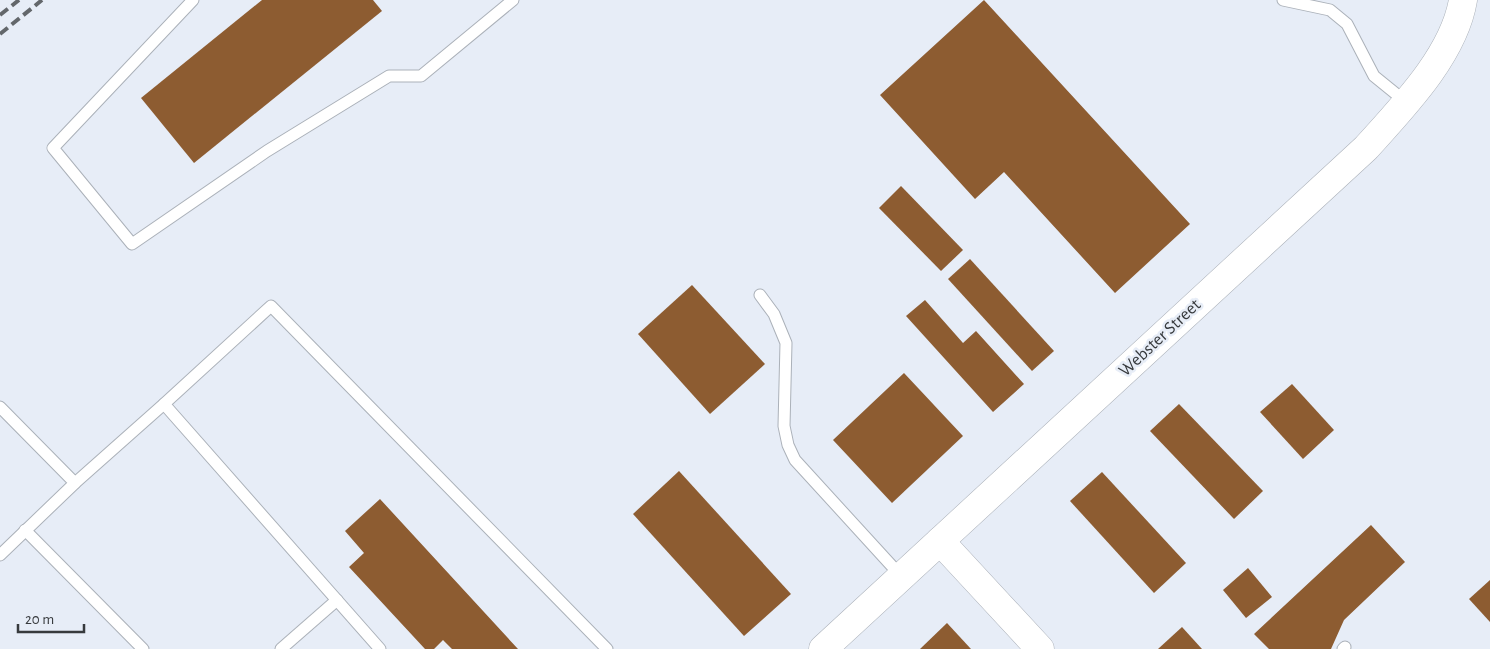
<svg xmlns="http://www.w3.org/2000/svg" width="1490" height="649" viewBox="0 0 1490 649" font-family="'Alegreya Sans',sans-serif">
  <rect width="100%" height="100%" fill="#e7edf7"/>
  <g fill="#8d5c31">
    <path d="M262 0H373L382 11 194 163 141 98Z"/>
    <path d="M984 0 1190 224 1115 293 1004 172 975 199 880 95Z"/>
    <path d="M901 186 963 250 941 271 879 208Z"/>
    <path d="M970 259 1054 351 1032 371 948 279Z"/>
    <path d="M692 285 765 364 710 414 638 334Z"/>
    <path d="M925 300 963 343 976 331 1024 384 993 412 906 316Z"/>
    <path d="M904 373 963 436 892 503 833 440Z"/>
    <path d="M1292 384 1334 430 1303 459 1260 412Z"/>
    <path d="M1179 404 1263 491 1234 519 1150 431Z"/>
    <path d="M679 471 791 594 744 636 633 514Z"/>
    <path d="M1102 472 1186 563 1154 593 1070 501Z"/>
    <path d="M380 499 518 649H452L443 640 434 649H425L349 567 364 553 345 531Z"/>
    <path d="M1371 525 1405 562 1344 620 1331 649H1269L1254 634Z"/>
    <path d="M1248 568 1272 597 1246 618 1223 590Z"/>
    <path d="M1490 580V622L1469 599Z"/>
    <path d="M947 623 971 649H920Z"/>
    <path d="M1182 627 1202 649H1158Z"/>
  </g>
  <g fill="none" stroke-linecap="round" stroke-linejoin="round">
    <defs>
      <g id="lane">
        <path d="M193 0 53 148 132 244 267 151 389 76H421L513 0"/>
        <path d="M1283 0 1330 10 1347 24 1374 76 1406 102"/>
        <path d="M760 295 774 314 786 343 784 426 788 445 795 460 901 576"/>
        <path d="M0 407 75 483 0 555"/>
        <path d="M75 483 164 404"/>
        <path d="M25 530 143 649"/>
        <path d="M281 649 337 600"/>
        <path d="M380 649 164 404 271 306 607 649"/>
        <path d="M1343 649 1345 647"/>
      </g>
      <g id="secondary">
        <path d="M940 541 1040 649"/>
        <path d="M823 649 1366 148C1402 108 1454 55 1463 0"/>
      </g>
    </defs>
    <use href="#lane" stroke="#abb1b9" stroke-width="13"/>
    <use href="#secondary" stroke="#abb1b9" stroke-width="29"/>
    <use href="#lane" stroke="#fff" stroke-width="11"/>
    <use href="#secondary" stroke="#fff" stroke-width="28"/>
    <g stroke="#63676b" stroke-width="4" stroke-dasharray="10 5" stroke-linecap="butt">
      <path d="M0 15 19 0"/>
      <path d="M0 34 42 0"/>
    </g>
  </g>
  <g text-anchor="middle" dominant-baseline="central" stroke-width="5" stroke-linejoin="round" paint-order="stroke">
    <g font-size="18" fill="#373a3d" stroke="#e7edf7">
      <text transform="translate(1160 338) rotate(-43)">Webster Street</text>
    </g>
  </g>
  <path d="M18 624v8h66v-8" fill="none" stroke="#373a3d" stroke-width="2.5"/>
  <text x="25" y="624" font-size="15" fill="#373a3d" stroke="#e7edf7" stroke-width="4" paint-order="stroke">20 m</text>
</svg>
